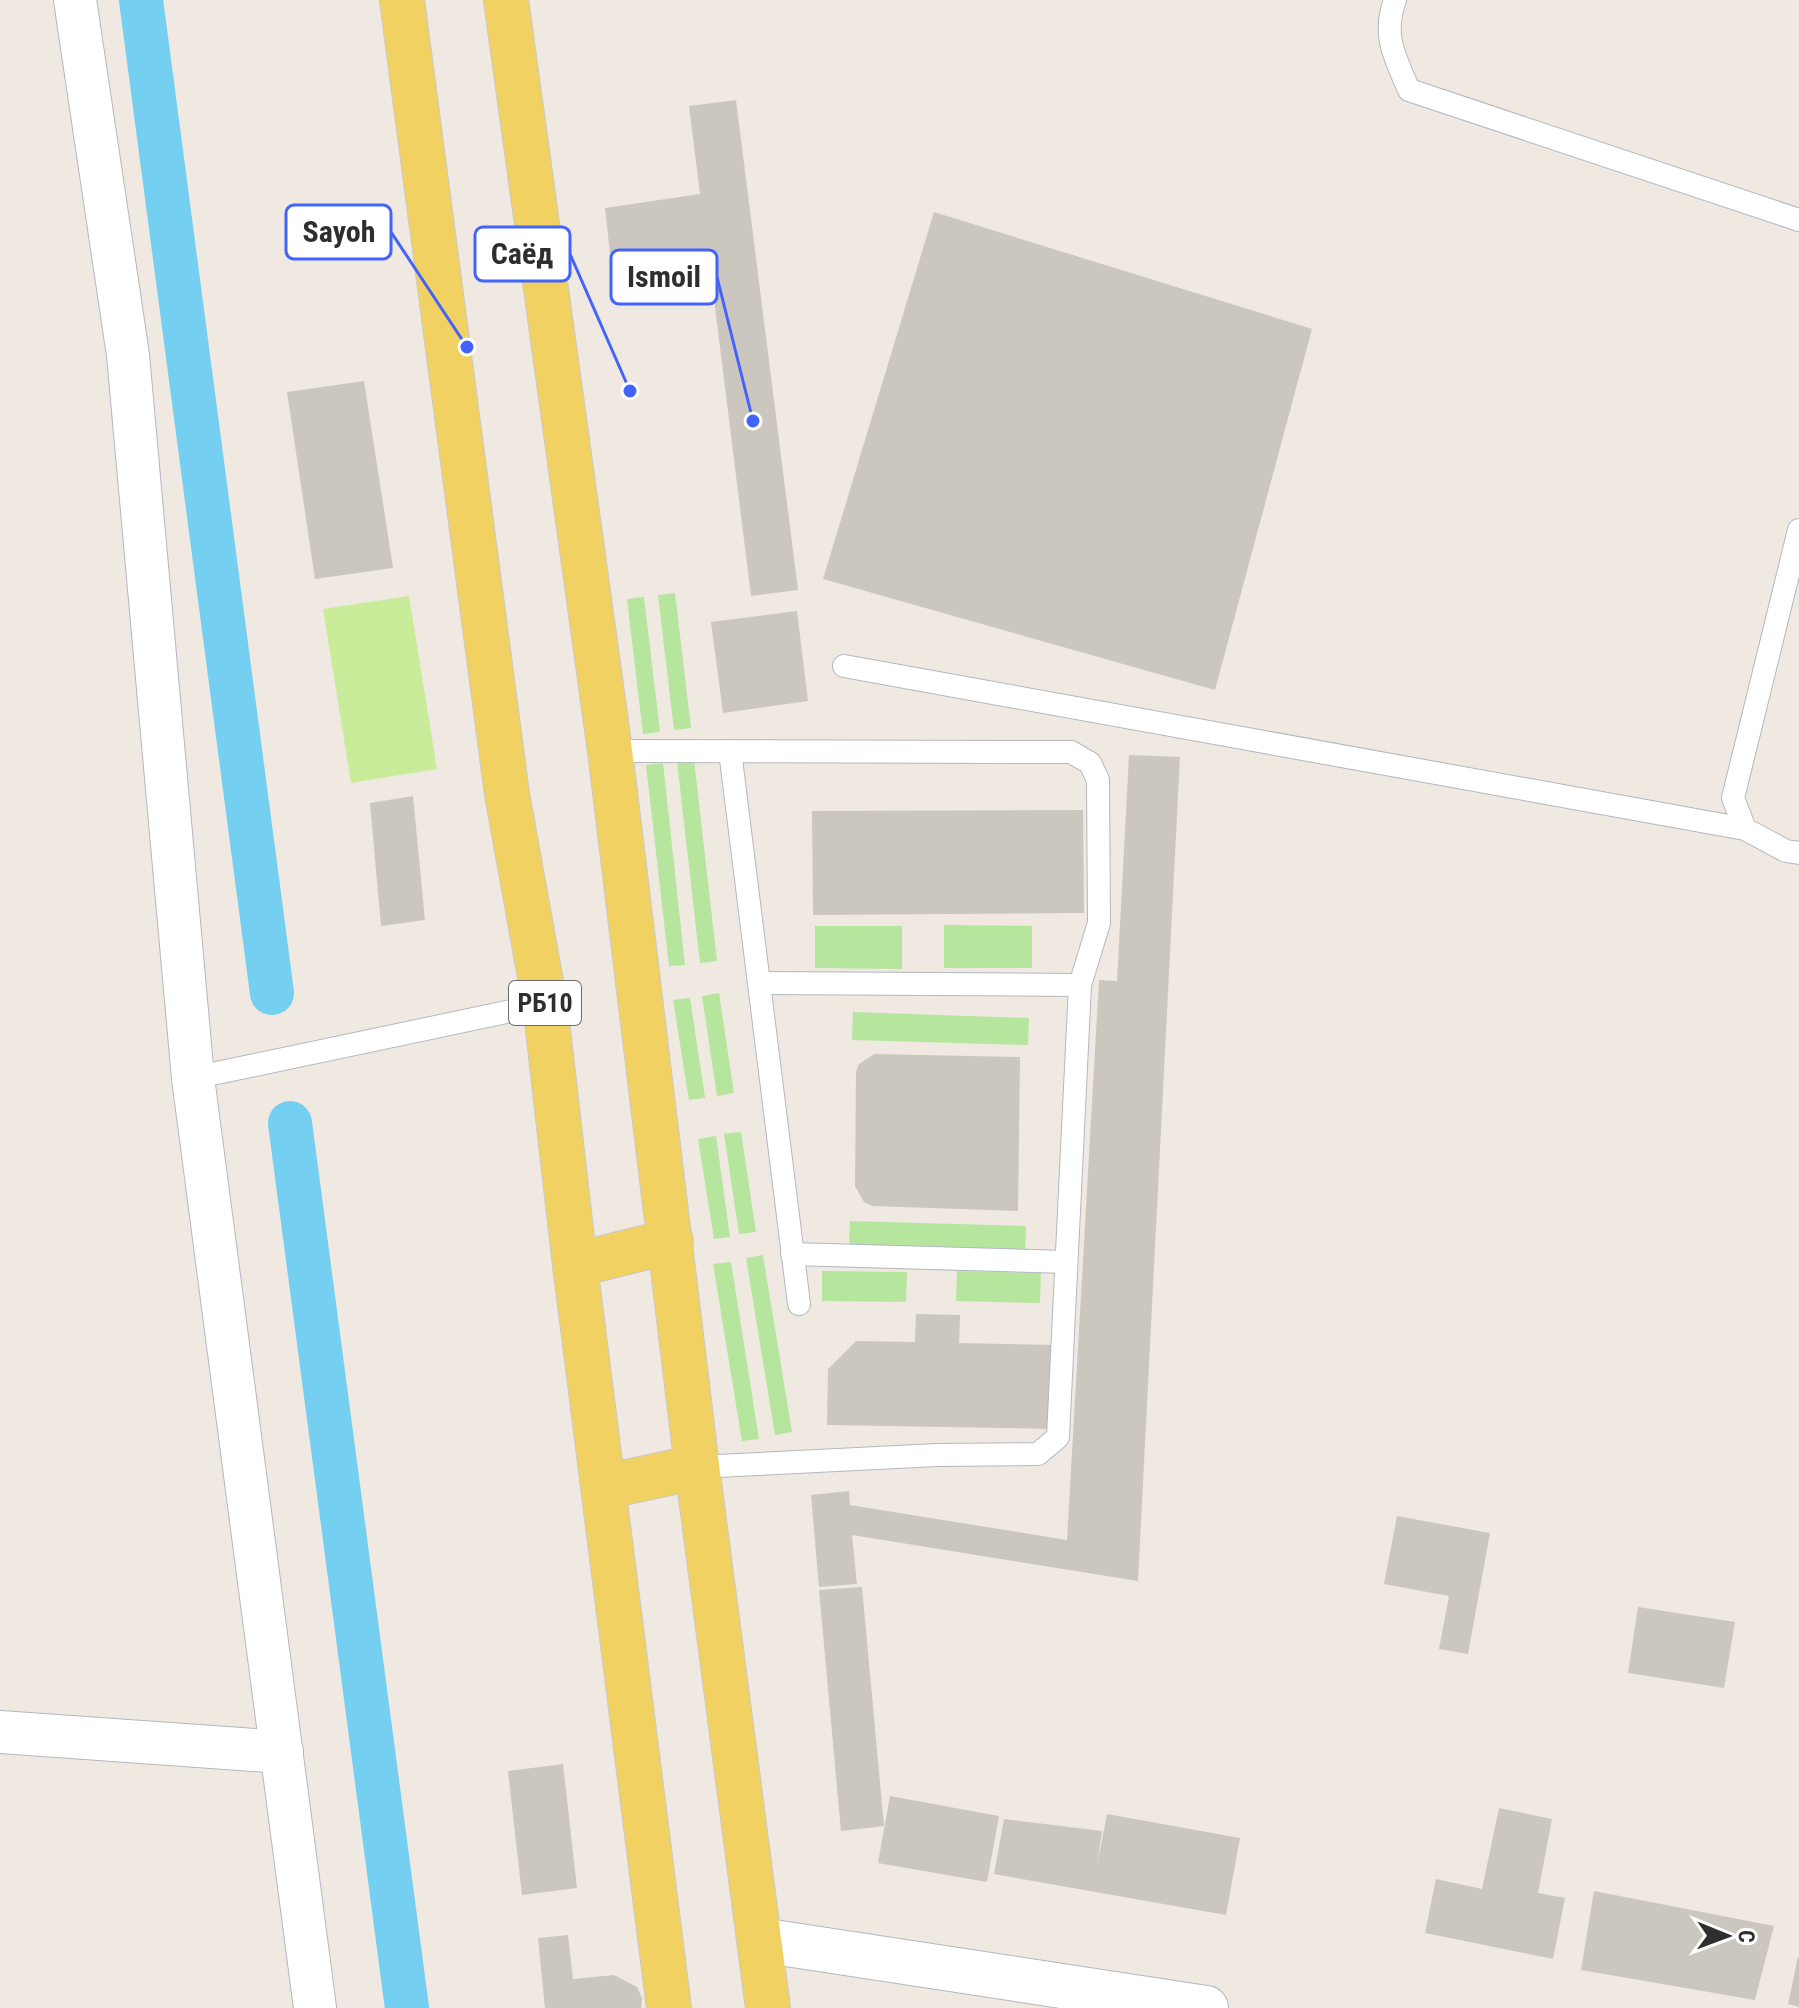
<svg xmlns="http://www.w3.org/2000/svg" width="1799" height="2008" viewBox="0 0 1799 2008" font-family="'Roboto Condensed',sans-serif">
  <rect width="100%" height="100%" fill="#efe9e1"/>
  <g fill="#b6e59e">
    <path d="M675 593 691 728 674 730 658 595Z"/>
    <path d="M644 597 660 732 643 734 627 599Z"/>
    <path d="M694 759 717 961 700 963 677 761Z"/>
    <path d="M663 763 685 965 669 966 646 765Z"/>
    <path d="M944 925 1032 926V968H944Z"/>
    <path d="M815 926H902V969L815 968Z"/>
    <path d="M719 993 734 1093 717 1096 702 996Z"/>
    <path d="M690 998 705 1098 689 1100 673 1000Z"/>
    <path d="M853 1012 1029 1018 1028 1045 852 1040Z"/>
    <path d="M741 1132 756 1232 739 1234 724 1134Z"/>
    <path d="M716 1136 730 1237 714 1239 698 1139Z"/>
    <path d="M850 1221 1026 1226 1025 1254 849 1249Z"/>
    <path d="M763 1255 792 1432 775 1435 746 1258Z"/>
    <path d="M731 1262 759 1439 742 1441 713 1264Z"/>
    <path d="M822 1271 907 1272 906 1302 822 1301Z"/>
    <path d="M957 1271 1041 1273 1040 1303 956 1301Z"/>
  </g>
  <path fill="#c9ec9a" d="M409 596 437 769 351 783 323 609Z"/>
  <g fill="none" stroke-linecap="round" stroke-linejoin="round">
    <g stroke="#75cff0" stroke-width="44">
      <path d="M141 0 272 993"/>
      <path d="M290 1123 407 2008"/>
    </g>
  </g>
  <g fill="#cbc7bf">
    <path d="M736 100 798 590 751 596 708 251 611 263 605 208 700 194 689 106Z"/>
    <path d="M934 212 1312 329 1215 690 823 579Z"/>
    <path d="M364 381 393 568 315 579 287 392Z"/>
    <path d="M797 611 808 701 723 713 711 622Z"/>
    <path d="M1129 755 1180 757 1138 1581 852 1535 857 1584 819 1587 811 1495 849 1491 850 1505 1067 1540 1099 980 1117 981Z"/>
    <path d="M413 796 425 920 381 926 370 803Z"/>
    <path d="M1083 810 1084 913 813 915 812 811Z"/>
    <path d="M874 1054 1020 1057 1018 1211 872 1206 864 1202 855 1186 856 1072 859 1064Z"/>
    <path d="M916 1314 960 1315 959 1343 1057 1345 1055 1429 827 1425 828 1369 856 1341 915 1342Z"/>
    <path d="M1397 1516 1490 1533 1468 1654 1439 1649 1449 1596 1384 1584Z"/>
    <path d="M862 1587 884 1826 841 1831 819 1590Z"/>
    <path d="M1638 1607 1735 1622 1724 1688 1628 1673Z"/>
    <path d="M563 1764 577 1888 522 1895 508 1771Z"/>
    <path d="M890 1796 999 1816 987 1882 878 1863Z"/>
    <path d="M1499 1808 1552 1819 1538 1893 1565 1898 1553 1959 1425 1933 1436 1879 1482 1889Z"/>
    <path d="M1107 1814 1240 1838 1226 1915 994 1874 1004 1819 1102 1831 1097 1866Z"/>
    <path d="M1594 1891 1774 1926 1755 2000 1581 1970Z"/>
    <path d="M568 1935 573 1979 614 1975 637 1987 642 1998 641 2008H545L538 1938Z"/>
    <path d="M1798 1957H1799V2007L1788 2004Z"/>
  </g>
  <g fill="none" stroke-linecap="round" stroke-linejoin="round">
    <defs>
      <g id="lane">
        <path d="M1395 0C1382 36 1395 57 1409 90L1799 220"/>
        <path d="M1799 530 1733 798 1745 829 1786 851 1799 853"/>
        <path d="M844 666 1745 829"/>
        <path d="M610 751 1071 752 1090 763 1098 780 1099 923 1080 985 1058 1437 1038 1454 937 1455 697 1467"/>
        <path d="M730 751 799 1304"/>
        <path d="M759 983 1080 985"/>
        <path d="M193 1078 545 1004"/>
        <path d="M792 1254 1066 1262"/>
      </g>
      <g id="street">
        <path d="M75 0 128 355 193 1078 315 2008"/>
        <path d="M0 1732 282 1752"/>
      </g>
      <path id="secondary" d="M760 1940 1206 2008"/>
      <g id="primary">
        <path d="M402 0 507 794 545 1004 575 1265 669 2008"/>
        <path d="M506 0 610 751 697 1467 768 2008"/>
        <path d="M575 1265 671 1241"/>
        <path d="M604 1487 697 1467"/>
      </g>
    </defs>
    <use href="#lane" stroke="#b4b7c1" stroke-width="24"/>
    <use href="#street" stroke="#b4b7c1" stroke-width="44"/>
    <use href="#secondary" stroke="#b4b7c1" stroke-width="46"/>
    <use href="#primary" stroke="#c9c9c9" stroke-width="46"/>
    <use href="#lane" stroke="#fff" stroke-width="22"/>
    <use href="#street" stroke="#fff" stroke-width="42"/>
    <use href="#secondary" stroke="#fff" stroke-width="44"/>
    <use href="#primary" stroke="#f2d163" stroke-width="44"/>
  </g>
  <g text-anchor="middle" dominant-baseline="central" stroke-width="8" stroke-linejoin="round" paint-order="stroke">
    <rect fill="#fff" stroke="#6d6d6d" stroke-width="2" x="509" y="981" width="72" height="44" rx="6"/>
    <g font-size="26" font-weight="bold" fill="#2e2e2e">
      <text x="545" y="1003">РБ10</text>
    </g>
  </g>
  <path fill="none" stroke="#4264fb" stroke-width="3" d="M467 347L391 232M630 391L570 254M753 421L717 277"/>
  <g fill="#4264fb" stroke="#fff" stroke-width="3">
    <circle cx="467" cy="347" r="8"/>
    <circle cx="630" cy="391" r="8"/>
    <circle cx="753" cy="421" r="8"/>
  </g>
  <g fill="#fff" stroke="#4264fb" stroke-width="3">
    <rect x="286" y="205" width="105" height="54" rx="8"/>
    <rect x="475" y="227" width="95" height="54" rx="8"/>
    <rect x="611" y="250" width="106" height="54" rx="8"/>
  </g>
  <g font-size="30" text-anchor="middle" font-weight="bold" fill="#2e2e2e">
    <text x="339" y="242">Sayoh</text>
    <text x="522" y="264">Саёд</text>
    <text x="664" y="287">Ismoil</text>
  </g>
  <g transform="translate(1727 1936) rotate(91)" stroke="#ffffff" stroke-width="6" paint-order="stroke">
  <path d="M0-6L14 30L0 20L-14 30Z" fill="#2e2e2e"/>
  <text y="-12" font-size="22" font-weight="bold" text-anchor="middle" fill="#2e2e2e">С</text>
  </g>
</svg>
